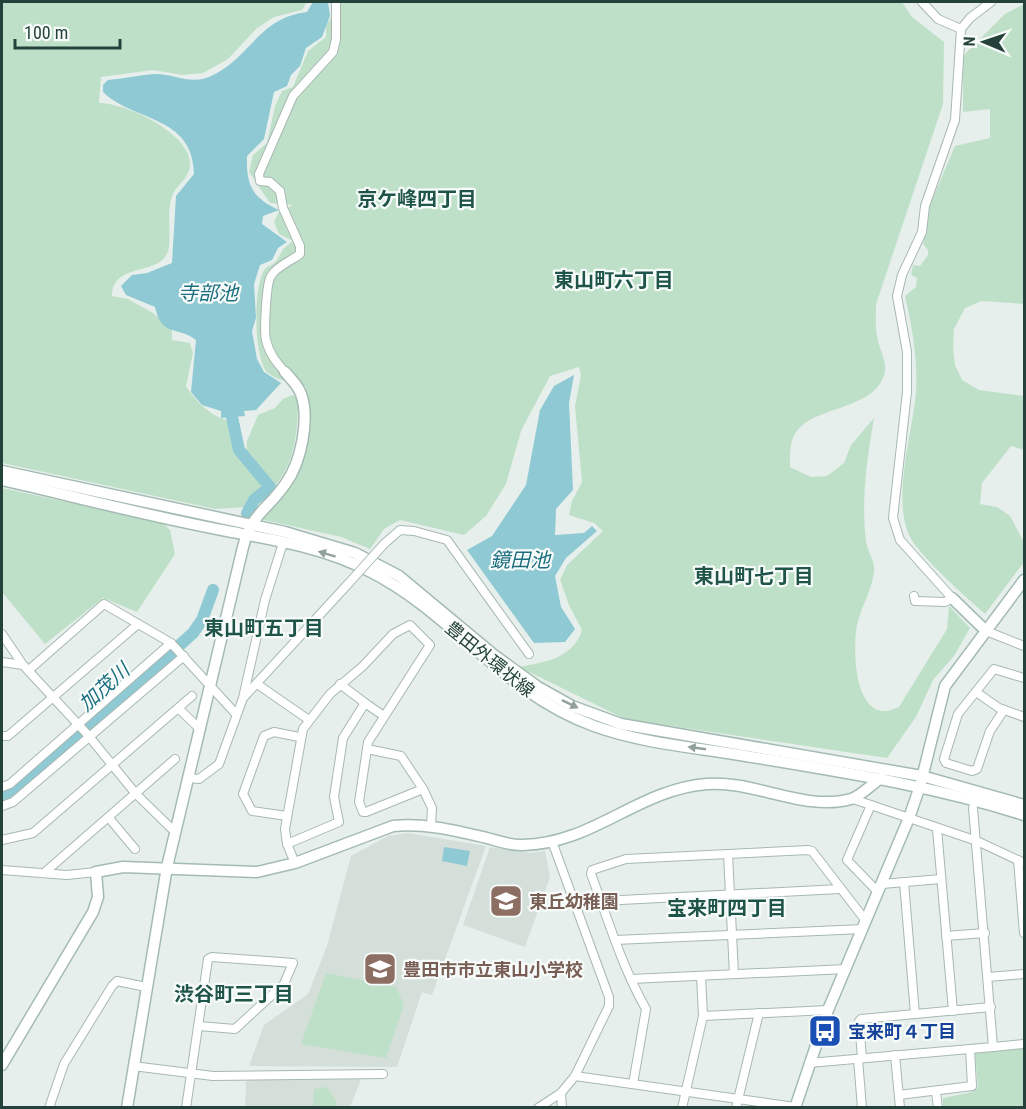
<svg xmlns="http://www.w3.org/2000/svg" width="1026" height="1109" viewBox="0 0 1026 1109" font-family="'Roboto Condensed','Noto Sans JP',sans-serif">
  <rect width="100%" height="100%" fill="#e6efeb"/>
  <g fill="#d4dfda">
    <path d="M408 833 486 846 432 995 422 992 397 1067 249 1066 264 1025 308 994 327 946 351 856 388 836Z"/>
    <path d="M490 847 531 853 545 851 550 877 525 947 463 925Z"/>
    <path d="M362 1077 350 1107 245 1108 246 1082 251 1078Z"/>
  </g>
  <g fill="#bfe0c8">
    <path d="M2 2H307L302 10 274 17 256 29 228 59 203 73 182 75 153 70 101 77 99 103C126 103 193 134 190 166 188 181 176 184 172 197 166 211 172 238 168 251 160 277 113 261 112 296L128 299 153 313 172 329V340L190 343 193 353 186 386C197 403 211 417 231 421L238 453 266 487 246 507 215 509 2 463Z"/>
    <path d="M331 2H902L912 17 944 42 943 104 876 304C876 314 875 326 877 336 878 347 887 361 885 371 878 410 816 405 797 431 789 441 790 455 790 467L811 477 827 476 844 463 851 445 874 418C867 458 861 500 866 541 867 551 876 562 874 572 872 590 861 607 857 625 853 646 853 713 886 711 890 711 895 708 899 707L947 629 949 606 970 628 954 656 933 680 916 717 887 758 625 719 519 667C546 662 573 658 582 630L569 605 560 580 567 565 603 531 594 523 569 515 572 501 582 482 575 406 581 375 579 367 550 376 521 431 506 484 486 516 464 535 400 520 384 529 370 549 341 537 260 519 287 487 309 420 306 387C294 381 279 382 268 373 253 360 253 284 265 269 267 266 273 265 276 261 284 250 279 251 293 241L279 234 274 222 278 213 293 205 270 203 249 172 253 155 267 143 275 106 282 91 293 87 308 51 326 37V25L334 14Z"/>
    <path d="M1024 4V304L982 301 965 308 954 329 953 347 955 365 962 380 979 390 1024 396V450L1011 446 982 483 980 504 997 507 1010 516 1024 542V562L985 614C968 599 917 554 909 535 892 496 913 432 916 391 918 360 912 326 905 296L916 287 917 278 911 275 913 265 920 266 928 255V250L923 244 929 207 955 146 990 138V109L963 112V56L1005 14Z"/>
    <path d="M292 395 298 397C298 428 296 462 274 487L246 454 247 441 258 415 275 408 283 399Z"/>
    <path d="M2 488 163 523 170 530 175 554 137 612 103 598 45 644 2 592Z"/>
    <path d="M326 973 396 987 404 1005 386 1058 301 1044Z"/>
    <path d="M1024 1046V1107H943V1098L972 1092 978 1087 975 1053Z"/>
    <path d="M327 1087 336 1101V1107H313L314 1089Z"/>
  </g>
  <g fill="#8ec9d4">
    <path d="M313 2H328L330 16 322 37 306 48 300 66 291 75 287 86 274 92 264 139 247 156C246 185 252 198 279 210L263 216 262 224 287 242 278 248 272 260 260 265 254 284 256 318 252 331 257 359 264 372 281 383 256 410 244 411 245 416 221 418V411L202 405 191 392 196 340C176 325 162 338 155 307L126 295 121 286 132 275 147 273 172 263 176 196 194 174C193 115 134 122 103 92V85L108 80C123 79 139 75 154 74 173 73 189 85 209 77 251 59 257 18 307 12Z"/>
    <path d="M574 375 569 403 573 490 556 509 555 535 584 533 592 526 597 531 566 558 555 576 561 607 575 629 565 642 534 643 467 550 492 536 526 485 540 410 554 386Z"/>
    <path d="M444 847 470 851 467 866 442 861Z"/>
  </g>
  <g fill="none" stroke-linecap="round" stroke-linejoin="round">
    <g stroke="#8ec9d4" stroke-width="12">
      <path d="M232 417 239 450 270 487 254 500 247 513"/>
      <path d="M2 797 88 728 193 633 202 620 213 590"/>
    </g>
    <defs>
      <g id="street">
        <path d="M922 2 938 19 961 29"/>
        <path d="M285 372C276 362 269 353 266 340 264 332 266 283 271 276 277 266 291 261 300 254V246L283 208 280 191 270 182 260 181 259 174 293 96 333 52 336 39V2"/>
        <path d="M384 544 400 530 414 531 447 540 529 654"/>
        <path d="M914 596 915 601 945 602 952 598 900 540 893 518 907 392V352L897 296 902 275 922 232 925 206 955 120 961 29 970 18 991 2"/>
        <path d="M986 631 1024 646"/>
        <path d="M2 634 23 665 87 734 136 794 175 832"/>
        <path d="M2 662 23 665"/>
        <path d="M30 669 104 604 171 643 236 714"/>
        <path d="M257 684 309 720"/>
        <path d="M340 684 365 703"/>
        <path d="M976 692 999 708 1024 717"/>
        <path d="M244 697 348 584"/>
        <path d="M179 709 200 729"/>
        <path d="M1004 710 990 731 977 769 972 771 946 763 944 759 958 714 994 669 1024 678"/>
        <path d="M2 736H8L138 624"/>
        <path d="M367 749 401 756 423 789"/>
        <path d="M189 778 199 779 219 764 243 698 265 600 283 543"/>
        <path d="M2 787 10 784 171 643"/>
        <path d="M853 799 977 841 1024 863"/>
        <path d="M871 805 847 860 878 892"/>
        <path d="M2 806 13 802 184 656"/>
        <path d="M287 816 252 811 243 794 264 736 274 732 299 737"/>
        <path d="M109 818 135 849"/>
        <path d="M937 829 953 1011"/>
        <path d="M2 840 33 833 192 696"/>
        <path d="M287 844 339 822 334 797 343 738 365 703 384 716"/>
        <path d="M728 854 734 974"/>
        <path d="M1018 860 1024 933"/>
        <path d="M295 863 287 844 285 829 303 729 330 694 363 666 393 634 410 625 430 645 368 742 359 802 363 812H366L423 789 432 808 431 826"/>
        <path d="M2 870 67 875 96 872"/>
        <path d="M44 873 175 759"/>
        <path d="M904 882 915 1014"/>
        <path d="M882 884 941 879"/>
        <path d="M601 901 840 889"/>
        <path d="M946 936 985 933"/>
        <path d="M615 940 863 929"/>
        <path d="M988 977 1024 974"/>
        <path d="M631 979 846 969"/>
        <path d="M703 1016 828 1010"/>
        <path d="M993 1047 1024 1044"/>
        <path d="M895 1055 900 1108"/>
        <path d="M862 1058 859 1021 861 1019 991 1007"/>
        <path d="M858 1059 862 1108"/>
        <path d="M809 1063 993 1047 973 808"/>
        <path d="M133 1066 213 1076 383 1074"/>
        <path d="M575 1076 795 1107"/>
        <path d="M633 1084 646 1009C622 967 608 919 591 874L592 870 626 859 808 850 812 851 866 921"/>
        <path d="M936 1092 938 1108"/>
        <path d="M561 1093 562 1108"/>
        <path d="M899 1095 972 1086 970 1049"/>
        <path d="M49 1108 64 1064 112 986 117 981 146 987"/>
        <path d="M186 1108 208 959 212 957 293 963 284 984 235 1029 199 1026"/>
        <path d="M538 1108 561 1093 575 1076 609 1006V997L553 844"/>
        <path d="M682 1108 703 1016 701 976"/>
        <path d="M736 1108 759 1013"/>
      </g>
      <g id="secondary">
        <path d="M2 471 285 532 355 553 399 576 494 655 538 687 572 706 621 724 922 776 1024 805"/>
        <path d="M2 480C76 497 152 517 227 531 275 540 326 548 369 571 453 613 502 693 594 726 641 743 691 747 740 755 836 771 931 785 1024 815"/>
        <path d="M952 598 986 631"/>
        <path d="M2 1065 93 912 98 897 96 872 123 867 257 872 295 863 393 826C424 823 453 830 483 837 496 840 510 846 523 845 592 844 639 789 707 784 754 780 804 812 851 799 861 796 872 784 881 778"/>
        <path d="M127 1108 167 867 243 547C252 512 268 510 286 483 301 462 310 419 301 394 298 385 291 379 285 372"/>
        <path d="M795 1108 828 1010 909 818 920 786 945 686 1024 580"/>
      </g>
    </defs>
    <use href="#street" stroke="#a8b8b2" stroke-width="10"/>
    <use href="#secondary" stroke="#a4bbb3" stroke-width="13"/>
    <use href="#street" stroke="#fff" stroke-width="8"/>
    <use href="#secondary" stroke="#fff" stroke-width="10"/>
    <defs>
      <path id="street-bridge" d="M348 584 384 544"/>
    </defs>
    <use href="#street-bridge" stroke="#a8b8b2" stroke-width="10" stroke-linecap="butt"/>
    <use href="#street-bridge" stroke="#fff" stroke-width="8"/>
  </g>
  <defs><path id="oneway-solid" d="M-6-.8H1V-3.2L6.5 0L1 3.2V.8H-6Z" transform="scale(1.5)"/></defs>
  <g fill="#92a09c">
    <use href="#oneway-solid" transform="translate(327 554) rotate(-163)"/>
    <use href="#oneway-solid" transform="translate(570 704) rotate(26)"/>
    <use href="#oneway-solid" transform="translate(697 748) rotate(-172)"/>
  </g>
  <defs>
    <symbol id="school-square" viewBox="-11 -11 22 22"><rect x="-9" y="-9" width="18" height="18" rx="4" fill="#8d6e63" stroke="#f7fbf9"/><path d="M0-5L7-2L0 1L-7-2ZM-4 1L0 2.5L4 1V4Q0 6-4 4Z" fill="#fff"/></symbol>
    <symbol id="bus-square" viewBox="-11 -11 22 22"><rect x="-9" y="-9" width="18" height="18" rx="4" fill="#1a4fb4" stroke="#f7fbf9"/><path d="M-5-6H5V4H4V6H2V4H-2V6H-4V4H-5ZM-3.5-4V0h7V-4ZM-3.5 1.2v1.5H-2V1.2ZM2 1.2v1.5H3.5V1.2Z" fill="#fff"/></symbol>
  </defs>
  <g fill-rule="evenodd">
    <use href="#school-square" x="487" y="882" width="38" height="38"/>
    <use href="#school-square" x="361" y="950" width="38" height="38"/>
    <use href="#bus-square" x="806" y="1012" width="38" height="38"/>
  </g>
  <g text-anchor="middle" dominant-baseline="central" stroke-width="4.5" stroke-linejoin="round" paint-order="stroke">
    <g font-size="18" fill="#24423a" stroke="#f7fbf9">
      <text transform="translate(490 659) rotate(39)">豊田外環状線</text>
    </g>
    <g font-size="18" font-weight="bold" fill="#785e54" stroke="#f7fbf9" text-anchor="start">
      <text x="529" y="901">東丘幼稚園</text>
      <text x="403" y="969">豊田市市立東山小学校</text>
    </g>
    <g font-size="18" font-weight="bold" fill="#164399" stroke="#f7fbf9" text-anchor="start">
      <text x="848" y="1031">宝来町４丁目</text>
    </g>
    <g font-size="20" font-weight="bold" fill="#1f5548" stroke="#f7fbf9">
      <text x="417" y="199">京ケ峰四丁目</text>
      <text x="614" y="280">東山町六丁目</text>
      <text x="754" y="576">東山町七丁目</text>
      <text x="264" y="628">東山町五丁目</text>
      <text x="727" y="908">宝来町四丁目</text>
      <text x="234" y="994">渋谷町三丁目</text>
    </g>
    <g font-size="20" font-style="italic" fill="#1c6f80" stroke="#f7fbf9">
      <text x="208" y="293">寺部池</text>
      <text x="520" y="560">鏡田池</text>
      <text transform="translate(104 687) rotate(-42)">加茂川</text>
    </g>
  </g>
  <rect width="1026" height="1109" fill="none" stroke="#24423a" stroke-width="6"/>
  <g transform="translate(984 42) rotate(272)" stroke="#f7fbf9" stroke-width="4.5" paint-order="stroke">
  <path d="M0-4.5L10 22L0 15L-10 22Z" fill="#24423a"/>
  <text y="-9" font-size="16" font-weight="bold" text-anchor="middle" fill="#24423a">N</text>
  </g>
  <path d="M15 39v9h105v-9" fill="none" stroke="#24423a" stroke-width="3"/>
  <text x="24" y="39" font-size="18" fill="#24423a" stroke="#f7fbf9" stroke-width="4.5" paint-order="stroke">100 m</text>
</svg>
